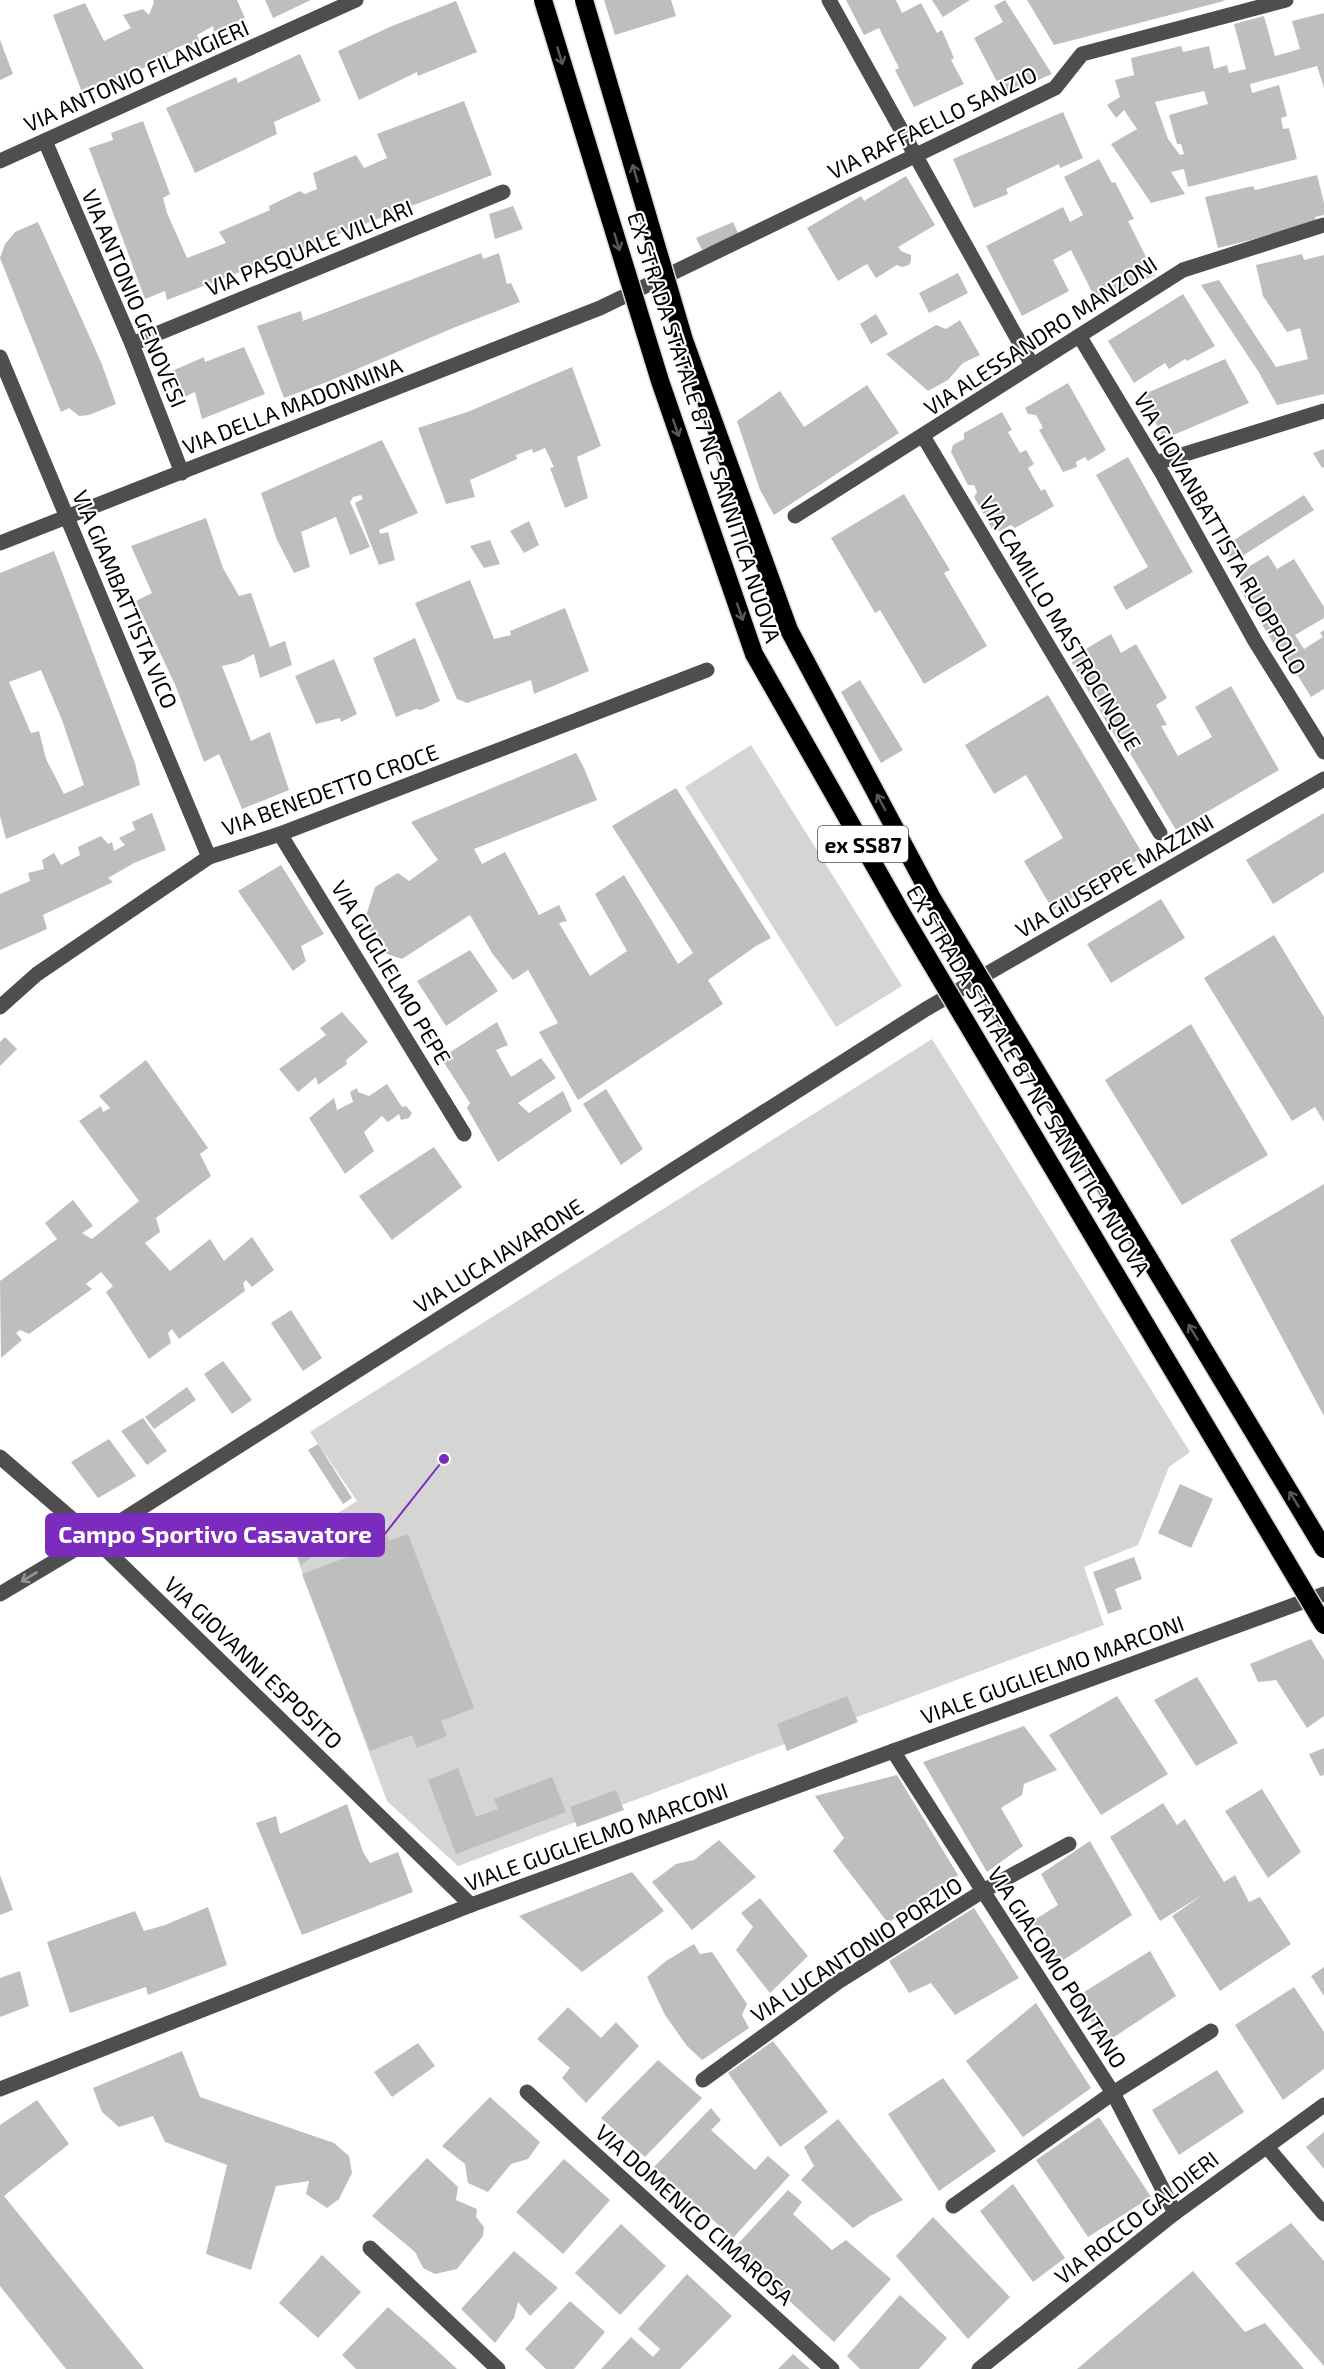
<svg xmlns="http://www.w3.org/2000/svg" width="1324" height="2369" viewBox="0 0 1324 2369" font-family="'Exo 2',sans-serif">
  <rect width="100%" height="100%" fill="#fff"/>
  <g fill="#d5d5d5">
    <path d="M751 745 902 986 836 1027 685 787Z"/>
    <path d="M932 1039 1190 1452 1169 1467 1138 1545 1084 1567 1104 1625 458 1866 387 1801 291 1542 357 1501 310 1432Z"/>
  </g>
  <g fill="#bebebe" fill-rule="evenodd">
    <path d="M153 0H237L245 18 214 32 213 26 197 35 200 43 183 47V45L167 53 168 57 83 95 53 15 85 3 104 41 131 28 123 15 143 9 149 15 154 2Z"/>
    <path d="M265 0H311L273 18Z"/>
    <path d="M604 0H671L676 16 615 35Z"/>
    <path d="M846 0H896L902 13 921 3 937 33 942 30 954 58 951 60 964 84 914 107 895 70 899 68 879 28 864 35Z"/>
    <path d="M932 0H970L943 17Z"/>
    <path d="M1005 0 1052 74 1004 95 974 38 1003 22 994 6Z"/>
    <path d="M1027 0H1223L1224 1 1054 45Z"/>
    <path d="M456 1 477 52 418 76 417 72 359 100 338 51 392 26Z"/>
    <path d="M1324 13V88L1317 66 1250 84 1252 93 1279 85 1287 116 1281 118 1283 129 1289 128 1297 159 1188 187 1184 169 1171 172 1185 194 1151 203 1111 144 1137 129 1124 110 1116 118 1107 105 1120 97 1115 80 1134 75 1131 58 1181 46 1183 52 1209 46 1214 69 1227 65 1229 73 1246 69 1234 24 1264 16 1275 56 1300 49 1292 21ZM1204 91 1208 104 1169 115 1177 144H1181L1184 154 1180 155 1168 139 1155 102Z"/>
    <path d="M0 40 13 74 0 80Z"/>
    <path d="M300 54 321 101 274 122 277 134 195 173 166 108 236 77 238 83Z"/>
    <path d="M464 101 492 175 167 300 165 291 145 299 89 148 113 140 111 133 143 121 170 194 163 198 167 213 187 258 226 243 219 232 270 210 269 206 300 191 305 194 317 189 313 173 356 155 364 168 387 158 377 134Z"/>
    <path d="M1063 112 1083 158 1060 168 1059 164 1006 189 1008 194 974 208 953 159Z"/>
    <path d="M1099 159 1112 183 1115 182 1134 219 1128 221 1155 275 1098 304 1071 250 1053 260 1069 291 1022 316 986 246 1063 207 1070 222 1083 215 1064 177Z"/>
    <path d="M1317 175 1324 203V215L1315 217 1317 224 1218 248 1205 197 1253 186 1255 190Z"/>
    <path d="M906 176 935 225 898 247 901 251 911 255V261L909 265 902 267 897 265 876 278 867 264 838 281 807 228 861 196 864 201Z"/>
    <path d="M513 206 523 229 495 239 489 214Z"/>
    <path d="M38 222 101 362 116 404 89 415 79 416 69 408 61 412 0 258 5 244 15 232Z"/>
    <path d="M733 222 739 235 702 250 696 238Z"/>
    <path d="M481 253 483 259 499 253 507 284 511 283 520 302 453 328 327 382 284 398 257 326 301 311 303 321Z"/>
    <path d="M1302 254 1304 260 1324 255V394L1277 405 1258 371 1201 285 1219 280 1276 367 1308 359 1300 328 1287 332 1263 296 1256 265Z"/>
    <path d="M958 273 968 293 929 313 919 293Z"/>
    <path d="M1183 294 1215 346 1187 361 1185 359 1169 369 1165 363 1134 383 1108 341Z"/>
    <path d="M876 314 888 334 871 344 860 324Z"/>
    <path d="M960 320 980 355 963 363 948 380 928 391 886 354 936 325 946 329Z"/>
    <path d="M244 347 265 394 202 419 195 392 180 399 165 374 204 357 205 362Z"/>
    <path d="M1225 359 1249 403 1164 439 1151 414 1147 413 1140 396Z"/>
    <path d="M572 367 601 446 577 457 588 498 565 508 550 468 554 467 545 448 533 453 532 449 516 455 517 459 470 480 475 497 446 504 418 428 470 411Z"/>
    <path d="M1068 383 1106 450 1088 461 1085 457 1076 462 1077 467 1063 472 1039 430 1043 428 1036 415 1028 414 1025 408Z"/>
    <path d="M867 385 899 433 774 515 760 490 737 421 780 391 804 427Z"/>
    <path d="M1002 412 1012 430 1008 432 1020 453 1026 450 1034 464 1028 468 1041 491 1045 489 1054 506 1015 528 1011 525 1000 531 992 529 974 497 977 492 974 485H968L951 452 953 445 964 439V433Z"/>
    <path d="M382 440 418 513 379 530 380 534 388 532 395 560 379 565 355 503 363 499 361 495 353 497 350 502 370 547 350 555 336 517 301 532 310 567 294 573 277 540 261 493Z"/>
    <path d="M1324 449V467L1322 468 1313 453Z"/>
    <path d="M1128 457 1193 572 1126 610 1113 587 1148 567 1096 475Z"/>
    <path d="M904 494 950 570 944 573 987 646 924 684 880 610 875 613 831 538Z"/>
    <path d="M1304 495 1314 510 1233 562 1223 547Z"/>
    <path d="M206 518 223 568 239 596 251 593 270 647 285 641 292 665 260 678 254 654 239 662 222 666 251 741 270 732 289 790 242 809 219 754 204 762 176 687 136 601 152 593 131 546Z"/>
    <path d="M529 521 539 545 524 553 510 531Z"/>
    <path d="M490 540 500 564 484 568 470 546Z"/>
    <path d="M54 551 135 763 140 785 6 839 0 816V573ZM41 670 62 720 84 785 64 794 46 759 39 731 31 733 9 682Z"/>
    <path d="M1268 555 1277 569 1294 559 1324 607V618L1295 635 1304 649 1323 637 1320 633 1324 630V689L1311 697 1277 642 1274 644 1241 591 1245 588 1237 574Z"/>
    <path d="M470 580 494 639 511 635 510 631 565 608 589 671 534 694 531 680 467 703 457 699 415 603Z"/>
    <path d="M1111 634 1121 653 1136 644 1167 698 1156 705 1167 725 1161 726 1178 756 1212 737 1195 707 1231 686 1279 770 1176 830 1122 740 1119 743 1072 663 1074 656Z"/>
    <path d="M415 638 440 701 421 710 416 709 396 717 373 658Z"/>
    <path d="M334 659 357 714 341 722 340 718 316 724 295 676Z"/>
    <path d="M860 680 903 750 881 763 841 692Z"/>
    <path d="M1048 695 1144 856 1053 910 1024 861 1063 838 1026 775 994 794 965 745Z"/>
    <path d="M576 753 584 768 597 800 474 849 482 864 505 852 539 915 559 905 567 921 559 923 590 976 627 951 595 894 624 875 678 964 693 953 612 826 676 788 771 938 756 946 708 980 723 1004 578 1100 539 1032 558 1023 528 970 513 980 492 953 470 915 402 959 384 953 380 939 370 932 366 916 375 887 398 873 409 881 438 860 411 822Z"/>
    <path d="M152 813 166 850 134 863 108 878 113 882 43 915 47 929 0 950V894L30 881 28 873 44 869 42 860 54 853 61 865 80 855 78 847 101 836 108 844 112 842 114 851 125 845 119 838 135 830 132 822Z"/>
    <path d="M1324 813V872L1273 904 1246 860Z"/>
    <path d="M281 865 324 934 301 946 306 961 293 971 238 891Z"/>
    <path d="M1161 899 1185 938 1111 983 1087 944Z"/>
    <path d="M1274 935 1324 1017V1122L1315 1107 1292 1121 1204 978Z"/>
    <path d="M470 950 498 991 446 1026 417 981Z"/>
    <path d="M342 1012 368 1042 346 1060 347 1064 318 1085 316 1077 298 1092 279 1069 326 1035 320 1028Z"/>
    <path d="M497 1022 508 1045 496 1050 511 1077 541 1058 556 1078 518 1103 529 1113 563 1091 572 1111 498 1162 467 1108 470 1103 441 1058Z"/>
    <path d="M1191 1024 1268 1155 1182 1205 1105 1080Z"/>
    <path d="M5 1037 17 1049 0 1066V1042Z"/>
    <path d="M146 1060 208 1148 200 1154 211 1176 156 1218 160 1232 145 1243 170 1271 210 1239 224 1261 252 1237 274 1270 252 1287 246 1280 243 1283 245 1291 179 1339 172 1329 168 1333 171 1343 149 1359 106 1292 113 1286 101 1272 86 1284 92 1289 29 1334 20 1330 16 1333 22 1340 1 1358 0 1281 57 1239 45 1223 73 1200 93 1226 82 1233 92 1239 139 1201 79 1121 101 1106 103 1112 110 1108 99 1096Z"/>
    <path d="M387 1084 402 1107 406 1106 412 1113 409 1118 401 1120 399 1114 388 1122 382 1116 364 1132 374 1151 345 1174 309 1118 334 1098 337 1110 353 1102 350 1092 357 1088 358 1092 369 1096Z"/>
    <path d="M606 1089 643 1149 621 1165 583 1104Z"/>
    <path d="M434 1147 462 1187 392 1240 359 1196Z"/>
    <path d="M1324 1184V1416L1230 1240Z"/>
    <path d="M291 1310 322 1358 303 1371 271 1323Z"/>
    <path d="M223 1361 252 1400 232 1414 204 1374Z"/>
    <path d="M187 1387 196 1400 154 1429 145 1417Z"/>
    <path d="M143 1418 167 1451 147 1465 121 1431Z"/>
    <path d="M109 1439 136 1476 98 1498 71 1462Z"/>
    <path d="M318 1444 352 1498 343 1504 308 1450Z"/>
    <path d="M1180 1484 1213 1499 1191 1548 1158 1533Z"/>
    <path d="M376 1512 389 1541 408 1534 474 1708 441 1721 447 1736 417 1748 412 1735 370 1751 302 1574 358 1553 351 1540 335 1548 331 1543 301 1565 294 1546 339 1519 342 1524Z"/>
    <path d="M1134 1557 1142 1579 1115 1589 1122 1609 1108 1614 1093 1572Z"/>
    <path d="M1311 1639 1324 1660V1716L1307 1728 1276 1680 1258 1682 1250 1664Z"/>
    <path d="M1197 1677 1238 1743 1196 1766 1154 1700Z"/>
    <path d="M847 1696 858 1722 787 1751 777 1724Z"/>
    <path d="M1117 1696 1168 1774 1101 1815 1049 1735Z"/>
    <path d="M1024 1726 1057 1770 1024 1784 1022 1795 1001 1808 1023 1846 987 1872 923 1762Z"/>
    <path d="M1324 1748V1775L1320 1776 1309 1754Z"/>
    <path d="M458 1768 476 1817 498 1809 494 1799 552 1777 566 1812 456 1854 428 1780Z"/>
    <path d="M897 1775 958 1875 888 1923 833 1851 844 1838 815 1796Z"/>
    <path d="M1262 1789 1301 1852 1268 1878 1225 1811Z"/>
    <path d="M616 1790 624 1810 577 1827 570 1807Z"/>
    <path d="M1163 1803 1177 1825 1185 1819 1224 1882 1235 1875 1249 1902 1260 1897 1291 1944 1220 1991 1172 1916 1204 1894 1160 1921 1110 1837Z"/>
    <path d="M347 1804 363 1852 370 1863 398 1852 413 1892 302 1935 256 1823 276 1816 280 1834Z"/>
    <path d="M719 1840 756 1877 692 1930 652 1882 676 1864 694 1860Z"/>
    <path d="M1090 1841 1132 1915 1059 1963 1031 1922 1058 1905 1041 1874Z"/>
    <path d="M632 1872 664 1911 582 1972 519 1916Z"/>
    <path d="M0 1875 13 1910 0 1915Z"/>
    <path d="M760 1898 808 1956 770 1993 736 1950 753 1927 741 1913Z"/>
    <path d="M208 1907 227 1965 148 1995 146 1987 70 2013 47 1942 135 1911 144 1931 165 1925Z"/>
    <path d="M974 1908 1019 1978 955 2015 931 1983 909 1993 889 1961Z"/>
    <path d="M694 1944 700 1954 712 1952 747 2004 742 2015 749 2028 702 2060 687 2046 665 2015 647 1977 666 1961Z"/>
    <path d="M1150 1951 1176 1996 1105 2043 1076 1997Z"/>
    <path d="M1324 1967V1996L1311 1976Z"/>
    <path d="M20 1971 29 2006 0 2017V1978Z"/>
    <path d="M1294 1987 1324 2032V2069L1283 2100 1235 2025Z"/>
    <path d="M1036 2003 1091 2088 1023 2137 966 2061Z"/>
    <path d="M568 2007 601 2038 616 2022 639 2046 586 2103 562 2078 570 2068 537 2039Z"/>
    <path d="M773 2041 828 2112 780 2147 728 2073Z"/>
    <path d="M418 2043 435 2066 392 2097 374 2072Z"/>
    <path d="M182 2051 200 2097 334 2143 349 2156 352 2173 339 2199 327 2208 306 2194 309 2181 276 2186 251 2270 206 2254 227 2165 165 2142 153 2116 119 2127 102 2112 93 2088Z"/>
    <path d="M658 2060 702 2098 645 2157 601 2118Z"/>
    <path d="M1217 2070 1244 2112 1179 2155 1152 2110Z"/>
    <path d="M943 2078 996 2151 939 2191 888 2114Z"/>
    <path d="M490 2097 540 2142 528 2159 511 2164 488 2192 468 2183 465 2164 442 2146Z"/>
    <path d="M37 2100 69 2144 4 2196 144 2369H66L0 2286V2125Z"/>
    <path d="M711 2108 721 2120 711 2130 755 2170 768 2156 790 2175 733 2238 654 2167Z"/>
    <path d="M1099 2117 1151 2197 1088 2237 1036 2160Z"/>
    <path d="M838 2119 903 2200 870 2216 853 2228 801 2180 814 2166 804 2147Z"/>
    <path d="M1324 2132V2169L1306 2147Z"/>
    <path d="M427 2158 458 2187 456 2200 477 2209 476 2217 484 2227 483 2236 457 2269 435 2274 423 2268 415 2252 372 2216Z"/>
    <path d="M564 2159 610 2200 563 2254 516 2212Z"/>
    <path d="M1013 2184 1065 2258 1033 2282 980 2211Z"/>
    <path d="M788 2190 802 2202 793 2214 832 2250 846 2240 891 2279 834 2342 733 2249Z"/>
    <path d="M933 2217 1010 2297 968 2339 896 2256Z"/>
    <path d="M1291 2223 1324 2261V2366L1235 2263Z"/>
    <path d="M621 2224 666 2266 620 2315 575 2273Z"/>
    <path d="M514 2251 558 2288 530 2316 518 2302 514 2318 495 2343 461 2309Z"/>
    <path d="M322 2255 361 2292 318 2338 279 2303Z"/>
    <path d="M1193 2271 1245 2332 1265 2323 1304 2369H1077Z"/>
    <path d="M687 2274 732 2316 680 2369H601L631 2337 653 2357 660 2349 638 2329Z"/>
    <path d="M900 2295 947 2338 919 2369H860L847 2356Z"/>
    <path d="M570 2301 605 2332 574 2369H546L525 2349Z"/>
    <path d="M388 2307 429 2343 457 2369H356L342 2355Z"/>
    <path d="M793 2354 810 2369H778Z"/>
  </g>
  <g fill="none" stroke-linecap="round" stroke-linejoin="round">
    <g stroke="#4e4e4e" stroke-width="15">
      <path d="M829 0 1032 365"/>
      <path d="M45 141 132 344 182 473"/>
      <path d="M0 161 356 0"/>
      <path d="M1080 337 1163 475 1255 641 1324 752"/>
      <path d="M132 344 503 192"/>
      <path d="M0 357 209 857"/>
      <path d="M923 436 1160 833"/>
      <path d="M1156 463 1324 411"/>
      <path d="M795 516 1183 270 1324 225"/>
      <path d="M0 543 600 308 1055 88 1082 54 1286 0"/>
      <path d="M280 834 464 1134"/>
      <path d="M0 1007 37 974 209 857 280 834 707 670"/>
      <path d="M0 1457 94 1538 471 1905"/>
      <path d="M0 1594 94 1538 926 1009 1324 779"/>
      <path d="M893 1751 1113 2093 1175 2213"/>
      <path d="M703 2080 838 1982 983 1891 1069 1844"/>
      <path d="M0 2089 471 1905 1324 1594"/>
      <path d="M527 2092 832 2369"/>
      <path d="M1267 2147 1324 2214"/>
      <path d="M953 2206 1113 2093 1211 2031"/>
      <path d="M370 2248 498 2369"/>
      <path d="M979 2369 1175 2213 1324 2105"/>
    </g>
    <defs>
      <g id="highway-bridge">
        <path d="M543 0 660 381 754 654 902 914 1324 1625"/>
        <path d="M584 0 684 340 789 630 933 900 1324 1549"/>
      </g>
    </defs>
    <use href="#highway-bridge" stroke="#dbdbdb" stroke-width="21" stroke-linecap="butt"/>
    <use href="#highway-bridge" stroke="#000" stroke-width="18"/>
  </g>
  <defs><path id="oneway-shaft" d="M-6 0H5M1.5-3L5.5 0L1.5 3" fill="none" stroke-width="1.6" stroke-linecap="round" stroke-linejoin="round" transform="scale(1.5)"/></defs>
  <g stroke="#595959">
    <use href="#oneway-shaft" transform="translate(560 56) rotate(73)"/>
    <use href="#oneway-shaft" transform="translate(635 173) rotate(-106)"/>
    <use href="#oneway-shaft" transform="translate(617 242) rotate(73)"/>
    <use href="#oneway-shaft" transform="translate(676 428) rotate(71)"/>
    <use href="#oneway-shaft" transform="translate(740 612) rotate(71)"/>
    <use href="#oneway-shaft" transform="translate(881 802) rotate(-118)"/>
    <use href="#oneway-shaft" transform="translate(1193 1332) rotate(-121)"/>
    <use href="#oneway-shaft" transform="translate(1294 1499) rotate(-121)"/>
  </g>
  <use stroke="#959595" href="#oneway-shaft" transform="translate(29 1577) rotate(149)"/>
  <g text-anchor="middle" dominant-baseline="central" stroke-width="4.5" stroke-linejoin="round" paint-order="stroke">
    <rect fill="#fff" stroke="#4c4c4c" stroke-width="1.5" x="818" y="826" width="90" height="36" rx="4.5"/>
    <g font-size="21" font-weight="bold" fill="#000">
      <text x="863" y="844">ex SS87</text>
    </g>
    <g font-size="22" fill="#000" stroke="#fff">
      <text transform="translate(136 75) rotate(-24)">VIA ANTONIO FILANGIERI</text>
      <text transform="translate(932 122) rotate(-26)">VIA RAFFAELLO SANZIO</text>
      <text transform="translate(309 247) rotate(-22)">VIA PASQUALE VILLARI</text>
      <text transform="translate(135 298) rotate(67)">VIA ANTONIO GENOVESI</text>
      <text transform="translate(1040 335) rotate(-33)">VIA ALESSANDRO MANZONI</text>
      <text transform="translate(292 405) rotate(-21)">VIA DELLA MADONNINA</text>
      <text transform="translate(705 427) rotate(72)">EX STRADA STATALE 87 NC SANNITICA NUOVA</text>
      <text transform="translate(1221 533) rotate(60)">VIA GIOVANBATTISTA RUOPPOLO</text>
      <text transform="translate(126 599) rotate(67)">VIA GIAMBATTISTA VICO</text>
      <text transform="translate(1061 623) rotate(59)">VIA CAMILLO MASTROCINQUE</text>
      <text transform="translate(330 789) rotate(-20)">VIA BENEDETTO CROCE</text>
      <text transform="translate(1114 875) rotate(-30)">VIA GIUSEPPE MAZZINI</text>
      <text transform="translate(392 972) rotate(59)">VIA GUGLIELMO PEPE</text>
      <text transform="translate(1029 1080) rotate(59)">EX STRADA STATALE 87 NC SANNITICA NUOVA</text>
      <text transform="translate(498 1255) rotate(-32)">VIA LUCA IAVARONE</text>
      <text transform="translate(254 1662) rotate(44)">VIA GIOVANNI ESPOSITO</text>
      <text transform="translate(1052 1669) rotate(-20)">VIALE GUGLIELMO MARCONI</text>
      <text transform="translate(596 1836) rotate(-20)">VIALE GUGLIELMO MARCONI</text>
      <text transform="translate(856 1949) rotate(-33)">VIA LUCANTONIO PORZIO</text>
      <text transform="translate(1058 1967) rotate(57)">VIA GIACOMO PONTANO</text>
      <text transform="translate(695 2214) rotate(42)">VIA DOMENICO CIMAROSA</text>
      <text transform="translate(1136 2217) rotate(-38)">VIA ROCCO GALDIERI</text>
    </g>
  </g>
  <path fill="none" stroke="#7b2cbf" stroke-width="2" d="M444 1459L384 1535"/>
  <circle fill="#7b2cbf" stroke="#fff" stroke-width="2" cx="444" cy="1459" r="6"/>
  <rect fill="#7b2cbf" stroke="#7b2cbf" stroke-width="2" x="46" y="1514" width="338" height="42" rx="6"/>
  <g font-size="24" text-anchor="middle" font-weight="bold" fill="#fff">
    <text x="215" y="1543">Campo Sportivo Casavatore</text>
  </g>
</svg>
